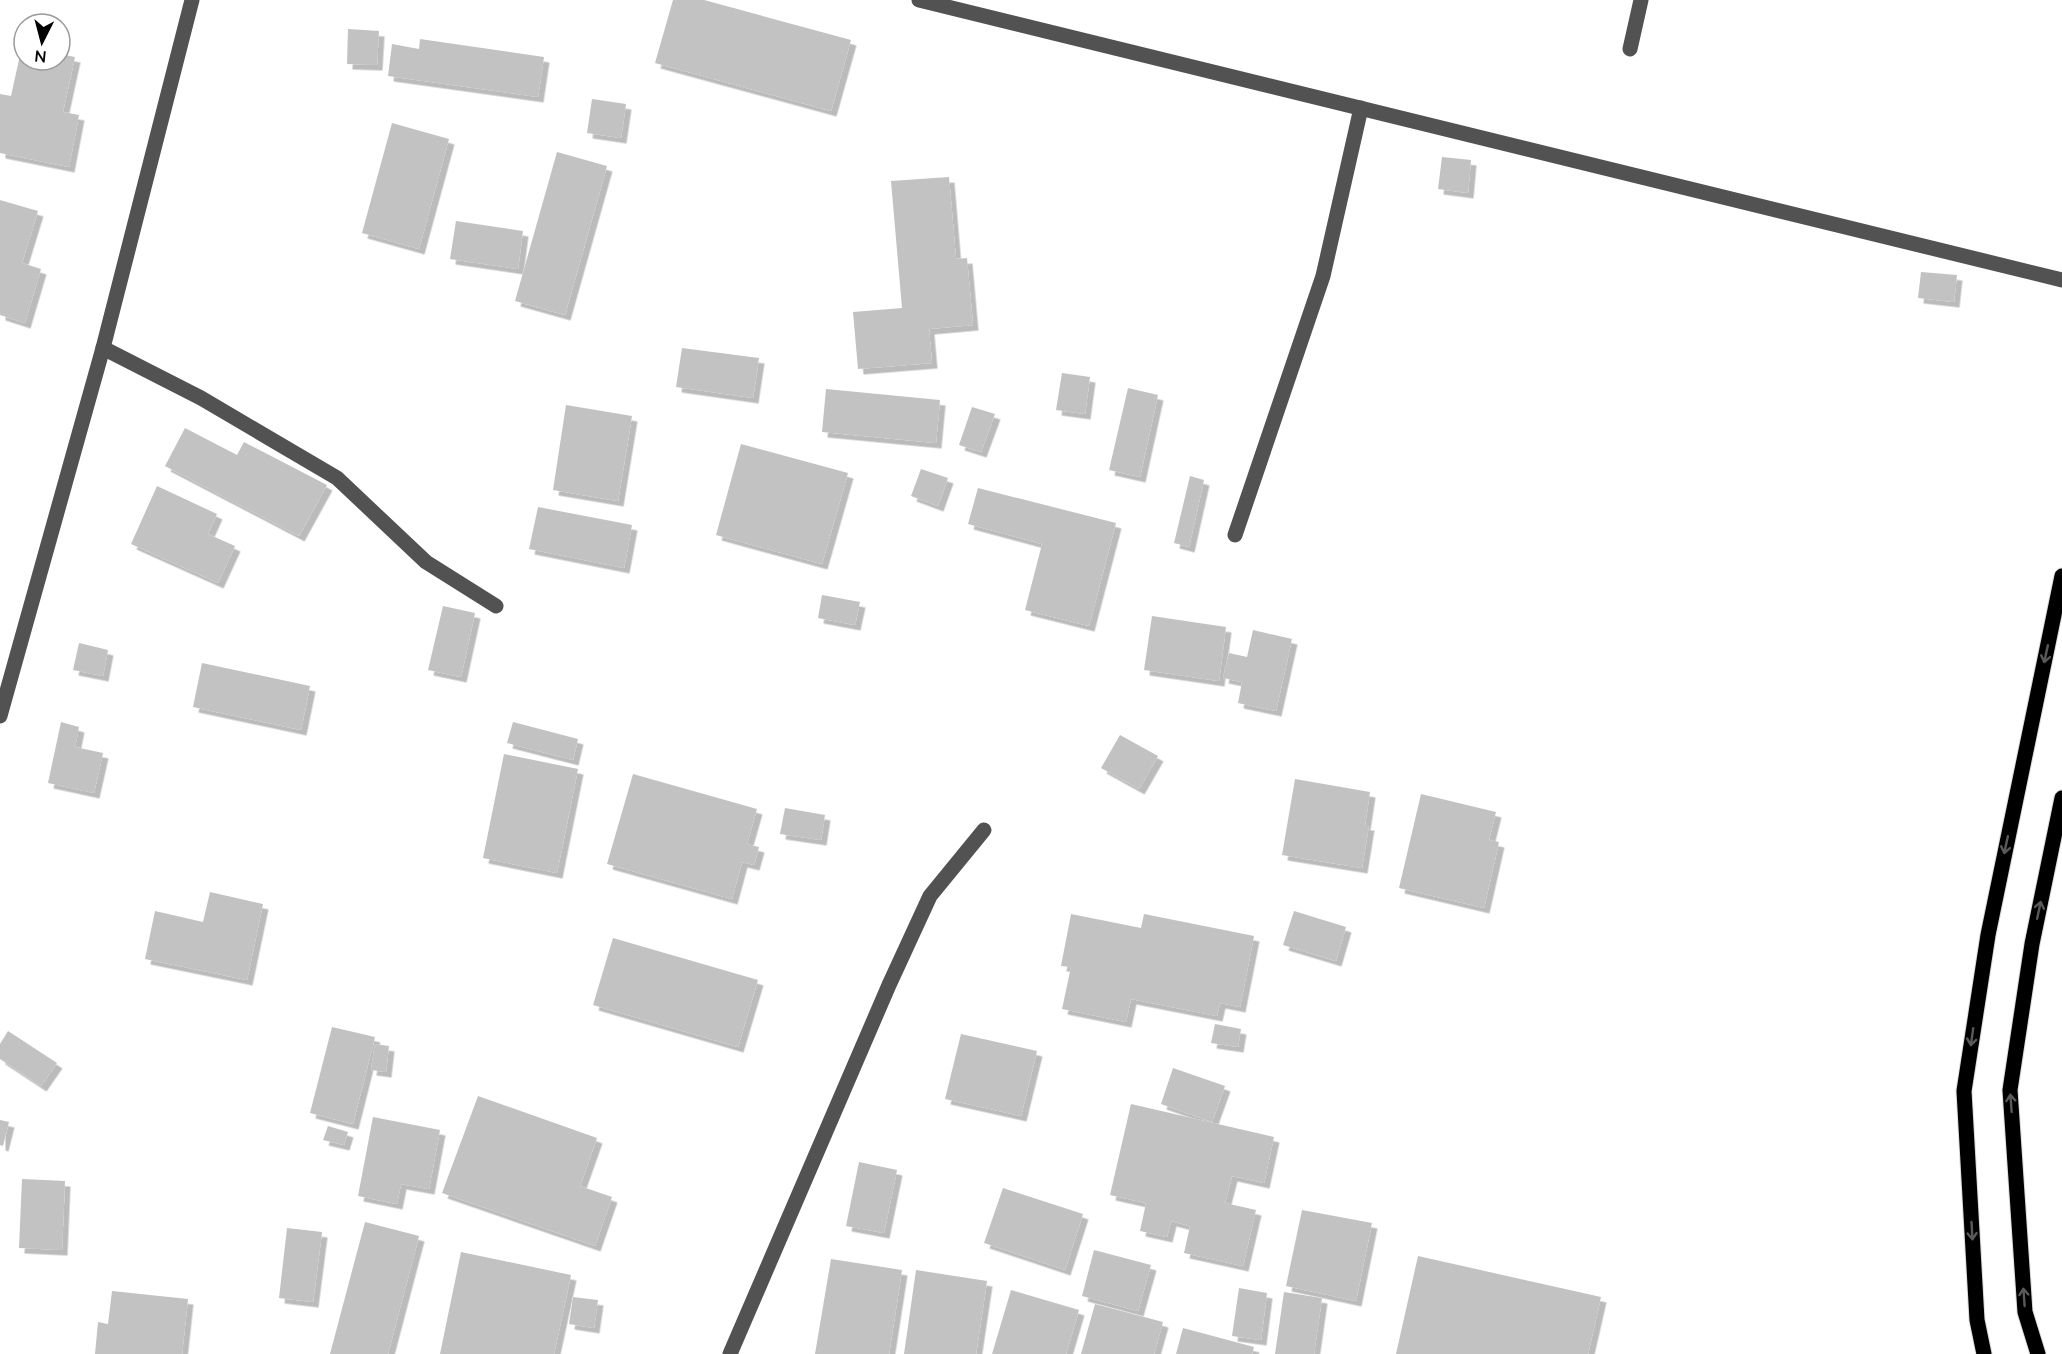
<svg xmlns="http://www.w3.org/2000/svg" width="2062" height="1354" viewBox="0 0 2062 1354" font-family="'Nunito Sans',sans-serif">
  <defs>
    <filter id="shadow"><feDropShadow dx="5.5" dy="5.5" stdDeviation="0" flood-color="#0004"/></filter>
  </defs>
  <rect width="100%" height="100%" fill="#fff"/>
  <g fill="#c2c2c2" filter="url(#shadow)">
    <path d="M673 0H704L851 40 831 111 655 63Z"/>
    <path d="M348 29 379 31 377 65 347 64Z"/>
    <path d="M420 39 544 57 538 97 388 76 392 44 419 49Z"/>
    <path d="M22 46 24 47V60H60V54L75 57 63 112 79 115 69 167 0 153V94L11 96Z"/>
    <path d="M592 99 626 104 621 138 587 133Z"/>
    <path d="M392 123 449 139 419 249 362 233Z"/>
    <path d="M557 152 607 166 565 315 515 301Z"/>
    <path d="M1442 157 1471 160 1468 193 1438 189Z"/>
    <path d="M949 177 956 259 967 258 973 325 929 329 932 363 858 369 853 312 902 308 891 181Z"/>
    <path d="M0 200 38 211 22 263 41 269 25 323 0 315Z"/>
    <path d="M456 221 523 231 518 269 450 259Z"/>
    <path d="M1921 272 1957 275 1954 302 1918 298Z"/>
    <path d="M682 348 759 358 753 398 676 387Z"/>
    <path d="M1062 373 1090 377 1085 414 1056 410Z"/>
    <path d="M1128 388 1158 395 1140 477 1109 470Z"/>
    <path d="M826 389 940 400 936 443 822 432Z"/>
    <path d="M566 405 632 416 618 501 553 490Z"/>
    <path d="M972 407 995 414 981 452 959 445Z"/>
    <path d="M185 428 237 455 244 442 327 485 299 536 165 466Z"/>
    <path d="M741 444 848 473 822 564 716 535Z"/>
    <path d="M921 469 948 478 938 506 911 496Z"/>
    <path d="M1190 476 1204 480 1189 547 1174 543Z"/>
    <path d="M157 486 217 514 208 534 235 546 218 583 131 544Z"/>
    <path d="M978 488 1116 523 1089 626 1025 610 1042 544 968 524Z"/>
    <path d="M538 507 632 525 624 568 529 549Z"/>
    <path d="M822 595 860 602 855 625 818 618Z"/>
    <path d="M443 606 475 613 461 677 428 670Z"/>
    <path d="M1152 616 1226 627 1219 681 1144 670Z"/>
    <path d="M1253 630 1292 639 1276 711 1238 703 1242 682 1223 678 1229 653 1247 657Z"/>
    <path d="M79 643 108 650 103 676 73 670Z"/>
    <path d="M202 663 310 686 301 730 193 707Z"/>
    <path d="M61 722 79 727 75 747 103 753 94 793 48 783Z"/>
    <path d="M513 722 578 739 573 760 507 743Z"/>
    <path d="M1120 735 1158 756 1139 789 1101 768Z"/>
    <path d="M504 754 578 769 557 873 483 858Z"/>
    <path d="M633 774 757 809 747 844 759 847 754 865 742 862 732 899 607 864Z"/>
    <path d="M1295 779 1370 792 1365 825H1369L1362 868 1282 855Z"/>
    <path d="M1421 794 1496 812 1489 840 1499 842 1484 908 1399 888Z"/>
    <path d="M785 808 825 815 821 840 780 834Z"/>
    <path d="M210 892 263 904 247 980 145 959 155 911 203 922Z"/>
    <path d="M1294 911 1346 927 1336 961 1283 945Z"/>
    <path d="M1071 914 1141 928 1144 914 1254 936 1240 1007 1220 1003 1217 1016 1131 999 1126 1022 1062 1009 1071 967 1061 966Z"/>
    <path d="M613 938 758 980 738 1047 593 1005Z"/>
    <path d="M1215 1024 1241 1029 1238 1047 1211 1043Z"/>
    <path d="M332 1027 375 1037 353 1124 310 1113Z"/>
    <path d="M8 1031 57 1063 41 1086 0 1059V1044Z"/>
    <path d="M961 1034 1037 1051 1021 1116 945 1099Z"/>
    <path d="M375 1044 389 1046 386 1072 371 1070Z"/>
    <path d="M1173 1068 1225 1086 1212 1122 1161 1104Z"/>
    <path d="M478 1096 597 1138 580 1186 612 1197 595 1246 442 1193Z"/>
    <path d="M1131 1104 1274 1137 1264 1183 1232 1176 1225 1203 1256 1210 1243 1266 1184 1253 1190 1226 1171 1221 1167 1237 1140 1231 1146 1203 1110 1195Z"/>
    <path d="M373 1117 440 1130 429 1189 401 1184 397 1204 358 1196Z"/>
    <path d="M0 1120 9 1122 3 1146 0 1145Z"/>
    <path d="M328 1126 348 1132 344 1145 323 1140Z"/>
    <path d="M859 1162 897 1170 884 1233 846 1226Z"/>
    <path d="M22 1179 65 1181 62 1250 19 1248Z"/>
    <path d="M1003 1188 1083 1214 1065 1270 984 1243Z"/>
    <path d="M1302 1210 1372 1223 1356 1301 1286 1286Z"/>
    <path d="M365 1222 419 1236 388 1354H330Z"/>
    <path d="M287 1228 322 1232 313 1302 279 1298Z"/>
    <path d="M1094 1250 1151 1265 1138 1311 1082 1296Z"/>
    <path d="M461 1252 571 1275 554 1354H440Z"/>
    <path d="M1418 1256 1601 1297 1588 1354H1396Z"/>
    <path d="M831 1259 902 1270 889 1354H815Z"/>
    <path d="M916 1270 987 1281 976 1354H904Z"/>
    <path d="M1239 1288 1267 1293 1261 1340 1232 1336Z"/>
    <path d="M1011 1290 1079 1310 1066 1354H992Z"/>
    <path d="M112 1291 188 1299 182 1354H95L98 1322 108 1324Z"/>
    <path d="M1284 1292 1322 1298 1314 1354H1275Z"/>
    <path d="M573 1297 598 1300 594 1328 569 1324Z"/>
    <path d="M1095 1304 1163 1322 1154 1354H1081Z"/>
    <path d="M1183 1328 1254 1347 1252 1354H1176Z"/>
  </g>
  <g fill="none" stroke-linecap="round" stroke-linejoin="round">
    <defs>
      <g id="major">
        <path d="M1984 1354 1977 1320 1964 1091 1988 935 2062 576"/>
        <path d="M2038 1354 2025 1312 2010 1090 2032 944 2062 798"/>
      </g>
    </defs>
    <use href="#major" stroke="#dbdbdb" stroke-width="17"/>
    <g stroke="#525252" stroke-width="15">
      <path d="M919 0 2062 280"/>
      <path d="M1630 49 1641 0"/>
      <path d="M103 348 201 398 337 478 426 562 496 606"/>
      <path d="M1235 535 1323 276 1361 108"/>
      <path d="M0 716 103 348 192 0"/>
      <path d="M730 1354 889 985 930 896 984 830"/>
    </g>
    <use href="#major" stroke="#000" stroke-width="15"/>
  </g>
  <defs><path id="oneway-shaft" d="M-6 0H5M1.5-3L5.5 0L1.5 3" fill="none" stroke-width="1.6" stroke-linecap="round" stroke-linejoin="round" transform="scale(1.5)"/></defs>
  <g stroke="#595959">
    <use href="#oneway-shaft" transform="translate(2046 654) rotate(102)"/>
    <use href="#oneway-shaft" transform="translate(2006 845) rotate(102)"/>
    <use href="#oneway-shaft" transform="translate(2039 910) rotate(-78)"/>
    <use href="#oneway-shaft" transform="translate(1972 1037) rotate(98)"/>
    <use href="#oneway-shaft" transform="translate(2011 1103) rotate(-94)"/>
    <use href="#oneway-shaft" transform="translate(1972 1231) rotate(87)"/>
    <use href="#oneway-shaft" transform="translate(2024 1297) rotate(-94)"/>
  </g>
  <g transform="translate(42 42) rotate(186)"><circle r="28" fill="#ffffff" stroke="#999999" stroke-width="1.5"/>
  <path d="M0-4.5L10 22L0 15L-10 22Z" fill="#000000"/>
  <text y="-9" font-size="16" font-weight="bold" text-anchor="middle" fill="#000000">N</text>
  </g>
</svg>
